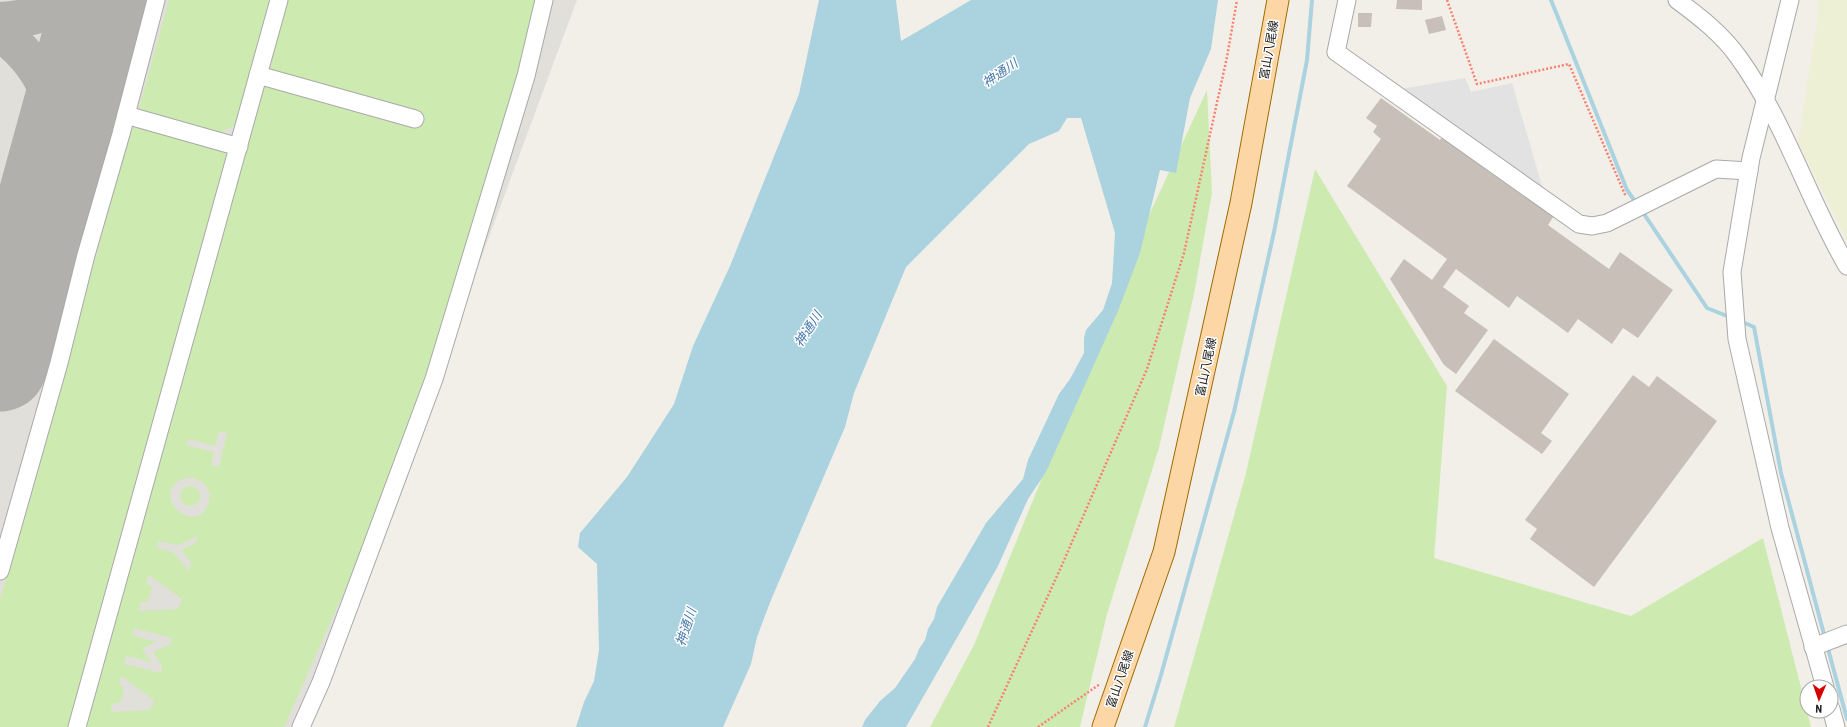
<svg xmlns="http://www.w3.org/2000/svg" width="1847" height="727" viewBox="0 0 1847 727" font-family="'Roboto Condensed','Noto Sans JP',sans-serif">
  <rect width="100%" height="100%" fill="#f2efe9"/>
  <path fill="#e1dfda" d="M0 0H577L307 727H0Z"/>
  <path fill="#eef0d5" d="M1818 0H1847V241L1798 142 1818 15Z"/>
  <g fill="#cdebb0" fill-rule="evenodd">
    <path d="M169 0H270L236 125 214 136 138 112Z"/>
    <path d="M287 0H537L512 101 457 286 362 551 284 727H84ZM219 431 227 433 219 467 211 465 214 452 186 445 188 439 215 446ZM189 477C202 479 213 488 209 502 196 543 142 488 189 477ZM198 536 196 543 181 550 191 562 189 571 173 552 157 548 159 541 178 545ZM149 575 182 599 178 609 139 611 140 603 148 601 152 587 146 583ZM134 628 172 638 170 645 153 652 162 666 161 673 124 664 126 656 152 662 142 649 156 642 132 635ZM121 676 154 700 150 710 111 712 112 704 121 702 124 688 119 684Z"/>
    <path d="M1207 90 1212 193 1194 294 1159 448 1107 614 1080 727H930L974 645 1150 213Z"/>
    <path d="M133 124 225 152 228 158 69 727H0V600Z"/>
    <path d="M1315 169 1447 386 1434 558 1631 616 1763 538 1811 727H1174L1245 477Z"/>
    <circle cx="190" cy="496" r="10"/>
  </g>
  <path fill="#e2e2e2" d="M1465 78 1471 92 1512 83 1545 196 1401 89Z"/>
  <path fill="#aad3df" d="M819 0H896L901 41 971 0H1218L1211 49 1190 98 1176 173 1160 170 1140 253 1118 311 1046 472 1028 499 998 566 906 727H862L865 720 880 701 895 688 915 659 919 649 925 640 928 629 934 619 937 607 986 523 1023 479 1028 460 1059 394 1070 379 1084 353V338L1086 330 1103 310 1112 283 1115 233 1081 118H1067L1059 131 1029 144 906 267 854 393 845 427 771 600 757 637 751 664 723 727H576L584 702 594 681 599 650 597 564 578 547 580 533 627 477 674 404 693 346 730 266 799 94Z"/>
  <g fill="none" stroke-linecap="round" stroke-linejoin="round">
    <g stroke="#aad3df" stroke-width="4">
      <path d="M1551 0 1627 190 1637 204"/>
      <path d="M1642 211 1707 308 1732 318"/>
      <path d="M1740 321 1754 327 1781 473 1825 638"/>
      <path d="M1827 645 1847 719"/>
      <path d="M1145 727 1161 675 1234 412 1274 232 1307 60 1312 0"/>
    </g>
    <g stroke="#b1b0ac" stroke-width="38">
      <path d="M0 21C24 20 47 13 68 0"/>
      <path d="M0 33C30 53 54 88 56 125 57 140 56 154 54 169"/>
    </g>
    <path stroke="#b1b0ac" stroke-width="95" d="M0 364 100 0"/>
  </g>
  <g fill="#c7bfb8">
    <path d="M1397 0H1422V10L1396 9Z"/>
    <path d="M1358 13H1372L1371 27H1358Z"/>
    <path d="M1442 16 1446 30 1429 34 1425 20Z"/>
    <path d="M1381 98 1440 140 1444 134 1555 214 1548 225 1609 269 1620 252 1673 290 1638 338 1623 328 1612 344 1578 319 1568 333 1517 296 1509 308 1456 269 1443 287 1469 306 1464 313 1488 330 1456 374 1444 365 1390 279 1404 259 1432 280 1447 259 1347 186 1381 139 1373 132 1377 126 1366 118Z"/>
    <path d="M1494 339 1569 394 1541 433 1552 441 1542 454 1455 391Z"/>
    <path d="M1633 375 1649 387 1657 376 1717 421 1594 587 1530 539 1537 529 1525 520Z"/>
  </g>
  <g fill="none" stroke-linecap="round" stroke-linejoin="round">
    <defs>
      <g id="minor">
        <path d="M1347 0 1336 52 1579 224 1592 226 1607 223 1716 169 1749 171"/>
        <path d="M1677 0C1700 17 1723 35 1739 58 1785 122 1808 199 1847 266"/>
        <path d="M1790 0 1751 158 1732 272 1737 339 1780 528 1825 687"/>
        <path d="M258 75 415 119"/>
        <path d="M126 115 239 147"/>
        <path d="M0 571 59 363 86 255 121 134 156 0"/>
        <path d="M1813 647 1847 634"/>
        <path d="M1831 709 1836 727"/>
        <path d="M77 727 279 0"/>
        <path d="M301 727 321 682 434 379 526 76 544 0"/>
      </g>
      <path id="major" d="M1103 727 1164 552 1241 203 1278 0"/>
    </defs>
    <use href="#minor" stroke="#a9a9a9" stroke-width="19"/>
    <use href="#major" stroke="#a06b00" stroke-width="23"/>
    <g stroke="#fa8072" stroke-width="2.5" stroke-dasharray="2 2" stroke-linecap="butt">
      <path d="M1447 0 1477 84 1569 64 1626 197"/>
      <path d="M988 727 1062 565 1147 369 1184 253 1227 57 1237 0"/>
      <path d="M1038 727 1100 684"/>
    </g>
    <use href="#minor" stroke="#fff" stroke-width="17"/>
    <use href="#major" stroke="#fcd6a4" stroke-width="21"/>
  </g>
  <g text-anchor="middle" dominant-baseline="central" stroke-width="3" stroke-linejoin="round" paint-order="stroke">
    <g font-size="12" fill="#222" stroke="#fff">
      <text transform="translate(1269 50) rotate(-80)">富山八尾線</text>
      <text transform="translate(1206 367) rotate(-78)">富山八尾線</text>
      <text transform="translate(1120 679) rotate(-71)">富山八尾線</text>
    </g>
    <g font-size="13" font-style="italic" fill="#4a7aab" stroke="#fff">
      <text transform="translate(1000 73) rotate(-34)">神通川</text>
      <text transform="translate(808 329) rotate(-57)">神通川</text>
      <text transform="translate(686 627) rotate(-72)">神通川</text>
    </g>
  </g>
  <g transform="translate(1819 699) rotate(182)"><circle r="19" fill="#ffffff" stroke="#a7a7a7"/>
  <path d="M0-3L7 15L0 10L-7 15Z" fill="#d40000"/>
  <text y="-6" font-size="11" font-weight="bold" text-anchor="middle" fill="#222222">N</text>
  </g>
</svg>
